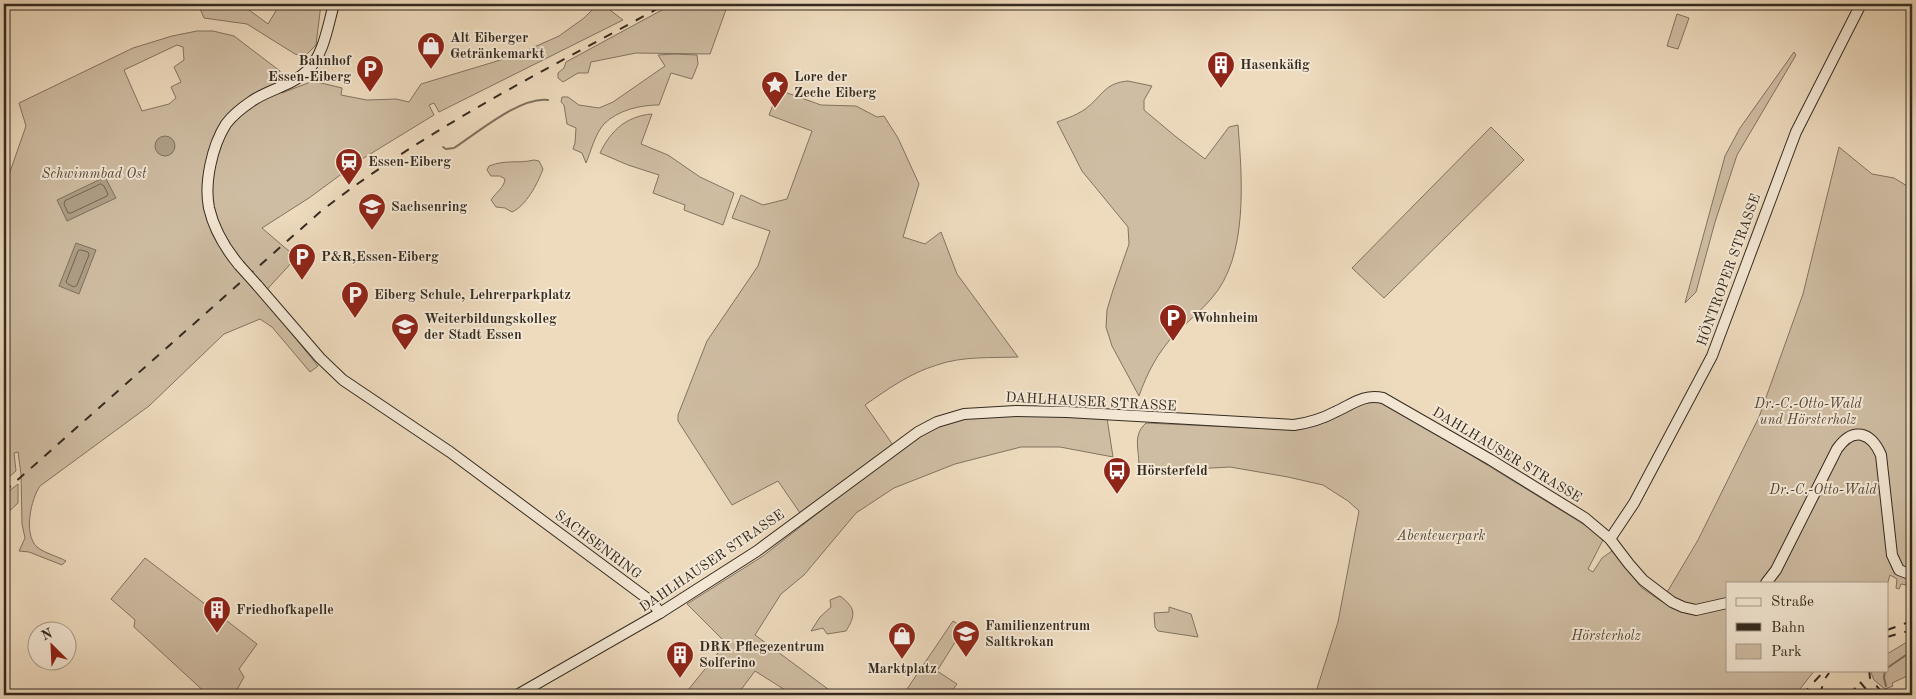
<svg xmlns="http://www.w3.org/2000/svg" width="1916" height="699" viewBox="0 0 1916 699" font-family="'Old Standard TT',serif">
  <rect width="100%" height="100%" fill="#eedbbe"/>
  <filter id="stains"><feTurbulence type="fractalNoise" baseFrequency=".004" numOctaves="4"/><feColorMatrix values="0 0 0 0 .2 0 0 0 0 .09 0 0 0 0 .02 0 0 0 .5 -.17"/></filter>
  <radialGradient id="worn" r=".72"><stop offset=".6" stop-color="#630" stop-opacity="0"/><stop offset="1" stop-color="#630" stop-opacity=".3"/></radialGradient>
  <g fill="#cfbda3" stroke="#827462" fill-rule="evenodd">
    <path d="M198 4H241L268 24 280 4H321L316 45 304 57 295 54 247 24 204 18Z"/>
    <path d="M598 4H602L623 20 439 112 434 103 429 105 434 115 362 159 309 198 262 228 290 252 294 260 261 296 318 366 310 372 272 327 260 319 224 334 149 406 40 486C31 499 23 534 37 547 44 553 57 556 66 561L62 565 29 552 19 551 25 538 22 524 21 474 18 452 14 453 16 471 4 481V189L26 126 19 103 133 48 172 36 197 31H213L234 36 280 71 279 78 276 82 282 93 313 81 342 88 341 95 367 100 396 99 409 102 421 84 494 62 523 52 559 36 584 18ZM177 45 183 47 184 60 174 67 181 82 171 87 176 98 169 104 142 111 124 70Z"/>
    <path d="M673 4H728L710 54 636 53 591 62 588 73H578L563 82 558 78V73L564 68 566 62Z"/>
    <path d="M1677 14 1689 18 1678 49 1667 46Z"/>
    <path d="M1794 52 1796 55 1737 155 1715 222 1696 292 1685 303 1725 156 1740 128Z"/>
    <path d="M674 54 697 55 698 64 692 79 671 73 659 105C640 105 618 110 604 124 595 134 591 151 586 163L582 153 573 149 575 143 576 128 567 124 564 105 561 102 562 97H568L579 105 599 108 613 102 665 66 658 55Z"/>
    <path d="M1128 81 1152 86 1144 100V110L1175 136 1205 159 1229 127 1238 125C1242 177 1249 257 1211 299 1200 312 1187 322 1175 334 1158 352 1147 373 1139 396L1112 346 1106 327 1107 310 1113 290 1129 244 1128 227 1082 171 1057 122C1068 118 1080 114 1089 106 1104 93 1106 83 1128 81Z"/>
    <path d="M779 90 821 105 856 106 877 117 884 116 898 138 919 184 903 237 925 244 941 232 957 274 1018 357C992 358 962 356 937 365 910 373 888 389 865 405L893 445 800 513 778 481 732 505 678 421V415L707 341 758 266 770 231 732 218 741 195 763 205 787 199 812 131 769 115Z"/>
    <path d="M652 114 641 144 668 155 700 177 734 193 723 225 684 210 685 205 653 193 659 175 628 165 600 153C611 130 627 116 652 114Z"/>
    <path d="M1491 127 1524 160 1384 298 1352 268Z"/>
    <path d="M1839 147 1872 174 1894 178 1912 189V586L1901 584 1899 589 1896 588 1897 579 1890 575 1887 585V583H1727V670H1815L1795 695H1315L1338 622 1359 511 1348 501 1323 485 1288 477 1230 467 1138 472C1142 454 1130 437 1146 423L1296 430 1328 421 1349 409 1368 401 1388 404 1593 530 1603 540 1588 569 1593 572 1602 558 1612 551 1642 588 1661 601 1688 614 1701 606 1688 605 1666 594 1698 540 1759 417 1803 294Z"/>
    <path d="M534 160 539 161 543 169C538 183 526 206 512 212L505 208 496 207 491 200C496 192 504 188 505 179L500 176H491L487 170 489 166C507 159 517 164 534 160Z"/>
    <path d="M1018 415 1107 418 1113 457 1060 447H1021L955 464 894 488 856 513 804 575 781 594 755 635 836 695H793L755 671 737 695H719L716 693 715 695H684L726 643 687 604 763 556 872 471 931 429 966 418Z"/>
    <path d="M18 484V503L4 516V495Z"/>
    <path d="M145 558 257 644 239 669 244 677 234 695H208L134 627 135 620 111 599Z"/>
    <path d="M840 596C856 608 856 615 846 631L827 634 823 628 811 631 820 617 831 607 830 600Z"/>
    <path d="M1169 607 1191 614 1198 637 1158 631 1155 627 1154 613 1169 612Z"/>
    <path d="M953 621 964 628 937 671 957 684 949 695H903Z"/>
    <path d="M1912 639V674L1892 683 1893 686 1885 689 1874 680 1870 670H1887V654Z"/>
  </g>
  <g fill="#af9f88" stroke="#7e715e">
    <circle cx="165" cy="146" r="10"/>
    <path d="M105 177 116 198 67 221 57 200Z"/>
    <path d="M76 243 96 250 79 294 59 286Z"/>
  </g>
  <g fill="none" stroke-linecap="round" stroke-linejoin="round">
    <g stroke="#726554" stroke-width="1">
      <path d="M101 184 104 186 108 194 107 196 71 213H68L64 204 65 201Z"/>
      <path d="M81 250 88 252 89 255 77 285 74 287 68 284 66 282 78 251Z"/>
    </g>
    <g stroke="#7e715e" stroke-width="2">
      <path d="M443 147 446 149 454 148C477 133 521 96 548 100"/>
      <path d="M1887 668 1912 651"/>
      <path d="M1885 670 1884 678 1886 686"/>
    </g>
    <defs>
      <g id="secondary">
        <path d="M239 265C225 248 214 230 209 208 204 183 212 146 226 124 232 116 243 107 252 101 269 89 292 86 308 70 324 54 328 25 334 4"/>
        <path d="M257 285 320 358 343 380 450 452 652 602 660 613"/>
        <path d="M1610 539 1634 503 1712 356 1796 132 1861 4"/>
        <path d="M1766 583 1776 570 1837 449C1853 426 1871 432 1881 455L1892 555 1899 570 1912 575"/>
        <path d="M517 695 660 613 757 551 918 432 937 422 964 414 1016 411 1067 412 1294 425C1308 423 1322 419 1335 412 1353 404 1363 394 1383 398L1491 460 1585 518 1610 539 1629 564 1643 580 1672 602 1683 607 1696 610 1727 603"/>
      </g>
    </defs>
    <use href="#secondary" stroke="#352b20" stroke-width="12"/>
    <use href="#secondary" stroke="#f4e8d5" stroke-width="10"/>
    <g stroke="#352b20" stroke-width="2" stroke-dasharray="9 9" stroke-linecap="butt">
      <path d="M4 492 320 212C427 128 548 69 666 4"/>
      <path d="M1887 630 1912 621"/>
      <path d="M1887 637 1912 630"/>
      <path d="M1869 670 1870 678 1884 695"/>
      <path d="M1860 682 1871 695"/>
      <path d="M1854 688 1862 695"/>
      <path d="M1802 695 1825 670"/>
      <path d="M1820 695 1824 680 1829 673"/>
    </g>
    <defs>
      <path id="secondary-bridge" d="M239 265 257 285"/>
    </defs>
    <use href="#secondary-bridge" stroke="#352b20" stroke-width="12" stroke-linecap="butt"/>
    <use href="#secondary-bridge" stroke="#f4e8d5" stroke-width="10"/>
  </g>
  <defs>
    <symbol id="shop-pin" viewBox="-11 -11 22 30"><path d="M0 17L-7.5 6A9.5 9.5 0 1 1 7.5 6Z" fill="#8f2418" stroke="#f4e8d5"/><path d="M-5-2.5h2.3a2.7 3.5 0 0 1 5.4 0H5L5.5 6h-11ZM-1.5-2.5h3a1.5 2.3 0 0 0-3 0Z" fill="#fff"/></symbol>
    <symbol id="building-pin" viewBox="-11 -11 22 30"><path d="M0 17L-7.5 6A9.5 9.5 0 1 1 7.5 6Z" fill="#8f2418" stroke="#f4e8d5"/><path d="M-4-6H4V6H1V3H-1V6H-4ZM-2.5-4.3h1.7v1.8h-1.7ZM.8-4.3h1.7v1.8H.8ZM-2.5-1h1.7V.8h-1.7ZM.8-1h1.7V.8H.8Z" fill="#fff"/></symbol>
    <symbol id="parking-pin" viewBox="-11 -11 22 30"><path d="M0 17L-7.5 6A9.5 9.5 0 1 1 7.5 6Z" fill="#8f2418" stroke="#f4e8d5"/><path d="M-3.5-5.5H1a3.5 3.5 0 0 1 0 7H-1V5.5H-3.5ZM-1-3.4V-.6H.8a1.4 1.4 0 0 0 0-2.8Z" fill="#fff"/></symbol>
    <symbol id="sight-pin" viewBox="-11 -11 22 30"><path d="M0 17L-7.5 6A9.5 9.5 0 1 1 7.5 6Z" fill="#8f2418" stroke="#f4e8d5"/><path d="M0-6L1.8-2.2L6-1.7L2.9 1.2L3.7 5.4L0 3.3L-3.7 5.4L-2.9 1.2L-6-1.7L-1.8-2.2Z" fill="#fff"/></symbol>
    <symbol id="station-pin" viewBox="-11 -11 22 30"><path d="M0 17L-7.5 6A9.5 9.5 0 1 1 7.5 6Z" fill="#8f2418" stroke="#f4e8d5"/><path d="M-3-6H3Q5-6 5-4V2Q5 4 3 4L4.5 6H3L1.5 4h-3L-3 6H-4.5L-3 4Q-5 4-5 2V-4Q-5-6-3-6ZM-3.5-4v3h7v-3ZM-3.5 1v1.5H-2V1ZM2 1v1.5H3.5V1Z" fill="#fff"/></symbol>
    <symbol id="school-pin" viewBox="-11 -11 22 30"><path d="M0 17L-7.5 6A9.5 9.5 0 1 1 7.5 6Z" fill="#8f2418" stroke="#f4e8d5"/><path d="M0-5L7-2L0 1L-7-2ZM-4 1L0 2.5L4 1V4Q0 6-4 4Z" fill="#fff"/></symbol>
    <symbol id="bus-pin" viewBox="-11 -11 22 30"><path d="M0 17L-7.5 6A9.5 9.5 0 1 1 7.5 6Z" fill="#8f2418" stroke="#f4e8d5"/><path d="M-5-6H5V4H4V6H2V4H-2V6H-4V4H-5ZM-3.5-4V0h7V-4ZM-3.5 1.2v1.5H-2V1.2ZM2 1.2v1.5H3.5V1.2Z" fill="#fff"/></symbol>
  </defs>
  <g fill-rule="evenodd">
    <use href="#shop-pin" x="415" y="30" width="32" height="43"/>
    <use href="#building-pin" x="1205" y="49" width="32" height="43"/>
    <use href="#parking-pin" x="354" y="53" width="32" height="43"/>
    <use href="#sight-pin" x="759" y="69" width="32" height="43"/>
    <use href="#station-pin" x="333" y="146" width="32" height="43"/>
    <use href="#school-pin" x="356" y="191" width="32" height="43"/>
    <use href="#parking-pin" x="286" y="241" width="32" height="43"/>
    <use href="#parking-pin" x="339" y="279" width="32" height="43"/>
    <use href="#parking-pin" x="1157" y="302" width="32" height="43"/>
    <use href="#school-pin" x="389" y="311" width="32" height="43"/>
    <use href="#bus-pin" x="1101" y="455" width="32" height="43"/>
    <use href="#building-pin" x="201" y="594" width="32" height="43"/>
    <use href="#school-pin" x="950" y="618" width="32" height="43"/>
    <use href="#shop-pin" x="886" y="620" width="32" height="43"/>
    <use href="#building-pin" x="664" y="639" width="32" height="43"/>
  </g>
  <g text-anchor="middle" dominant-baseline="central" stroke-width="4" stroke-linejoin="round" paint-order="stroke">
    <g font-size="14" font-weight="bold" fill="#352b20" stroke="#f4e8d5" text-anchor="start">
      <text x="450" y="38">Alt Eiberger<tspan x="450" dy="16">Getränkemarkt</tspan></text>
      <text x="351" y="61" text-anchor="end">Bahnhof<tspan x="351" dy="16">Essen-Eiberg</tspan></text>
      <text x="1240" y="65">Hasenkäfig</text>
      <text x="794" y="77">Lore der<tspan x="794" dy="16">Zeche Eiberg</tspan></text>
      <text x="368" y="162">Essen-Eiberg</text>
      <text x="391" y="207">Sachsenring</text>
      <text x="321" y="257">P&amp;R,Essen-Eiberg</text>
      <text x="374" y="295">Eiberg Schule, Lehrerparkplatz</text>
      <text x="1192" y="318">Wohnheim</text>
      <text x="424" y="319">Weiterbildungskolleg<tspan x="424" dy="16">der Stadt Essen</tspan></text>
      <text x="1136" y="471">Hörsterfeld</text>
      <text x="236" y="610">Friedhofkapelle</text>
      <text x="985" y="626">Familienzentrum<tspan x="985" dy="16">Saltkrokan</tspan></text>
      <text x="699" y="647">DRK Pflegezentrum<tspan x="699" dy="16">Solferino</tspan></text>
      <text x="902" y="669" text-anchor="middle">Marktplatz</text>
    </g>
    <g font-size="14" font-style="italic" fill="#54483a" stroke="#f4e8d5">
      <text x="94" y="174">Schwimmbad Ost</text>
      <text x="1808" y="404">Dr.-C.-Otto-Wald<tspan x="1808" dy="16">und Hörsterholz</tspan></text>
      <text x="1823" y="490">Dr.-C.-Otto-Wald</text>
      <text x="1441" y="536">Abenteuerpark</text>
      <text x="1606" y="636">Hörsterholz</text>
    </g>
    <g font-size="14" fill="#352b20" stroke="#f4e8d5">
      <text transform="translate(1729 270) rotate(-70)">HÖNTROPER STRASSE</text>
      <text transform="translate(1091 402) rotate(3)">DAHLHAUSER STRASSE</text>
      <text transform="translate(1507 455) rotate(31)">DAHLHAUSER STRASSE</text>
      <text transform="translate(598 545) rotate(37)">SACHSENRING</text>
      <text transform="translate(712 561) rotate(-34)">DAHLHAUSER STRASSE</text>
    </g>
  </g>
  <rect width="1916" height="699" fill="none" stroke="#eedbbe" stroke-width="20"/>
  <rect x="5" y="5" width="1906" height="689" fill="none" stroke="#352b20" stroke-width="2.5"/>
  <rect x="10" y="10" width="1896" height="679" fill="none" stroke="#352b20"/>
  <rect x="1726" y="582" width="162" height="90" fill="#f4e8d5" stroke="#a89c8d"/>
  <rect x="1736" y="598" width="25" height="8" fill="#f4e8d5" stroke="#a89c8d"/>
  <text x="1771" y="606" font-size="15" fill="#352b20">Straße</text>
  <rect x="1736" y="623" width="25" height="8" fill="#352b20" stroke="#a89c8d"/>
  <text x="1771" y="632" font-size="15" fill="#352b20">Bahn</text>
  <rect x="1736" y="644" width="25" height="15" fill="#cfbda3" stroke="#a89c8d"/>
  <text x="1771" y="656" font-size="15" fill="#352b20">Park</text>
  <g transform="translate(52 646) rotate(336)"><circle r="24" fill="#f4e8d5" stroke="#a89c8d"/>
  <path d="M0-4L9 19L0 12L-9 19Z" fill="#8f2418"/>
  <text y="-8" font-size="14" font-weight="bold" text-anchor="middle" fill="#352b20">N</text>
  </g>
  <rect width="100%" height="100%" filter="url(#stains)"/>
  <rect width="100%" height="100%" fill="url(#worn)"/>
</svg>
